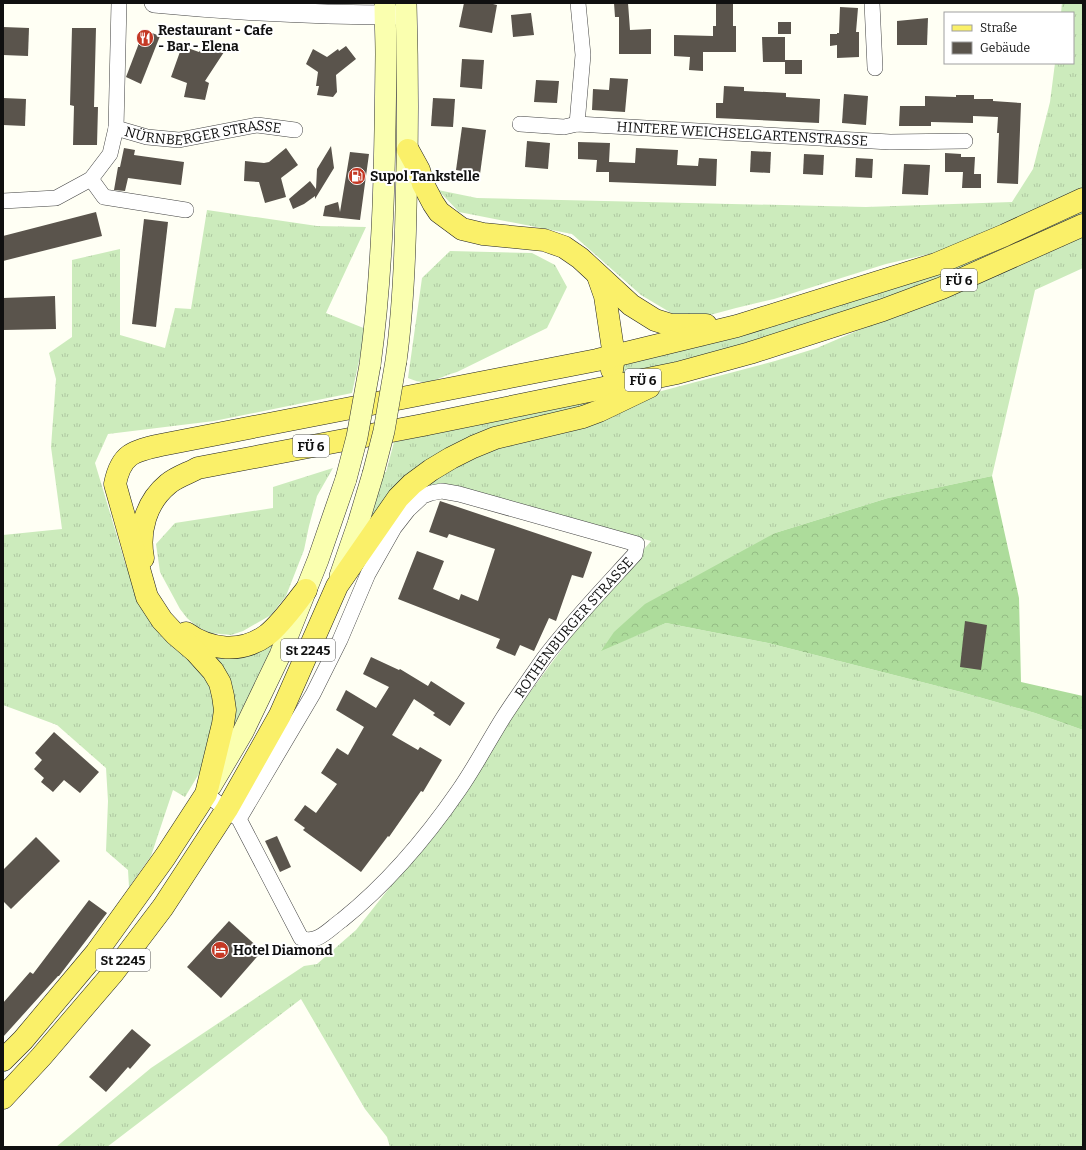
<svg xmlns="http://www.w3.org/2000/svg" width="1086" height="1150" viewBox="0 0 1086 1150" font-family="Bitter,serif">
  <defs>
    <pattern id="grass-tufts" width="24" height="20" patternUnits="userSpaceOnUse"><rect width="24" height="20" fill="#ccebbc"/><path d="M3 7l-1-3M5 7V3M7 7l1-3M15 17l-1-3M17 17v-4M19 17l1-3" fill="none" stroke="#aec8a1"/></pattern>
    <pattern id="forest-crowns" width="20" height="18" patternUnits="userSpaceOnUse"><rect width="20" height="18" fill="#addc9b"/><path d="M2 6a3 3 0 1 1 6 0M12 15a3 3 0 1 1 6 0" fill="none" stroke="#94bc84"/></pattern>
  </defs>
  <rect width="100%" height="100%" fill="#fffff4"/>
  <g fill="url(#grass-tufts)">
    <path d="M1062 3H1083V190L942 251 886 264 774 299 736 308 710 315 678 317 641 295 572 234 459 212 438 190 477 198 866 207 1012 202 1033 169 1050 102 1055 63H1073V13H1061Z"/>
    <path d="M1083 208V217L964 271 791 331 623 376 618 365Z"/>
    <path d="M207 210 317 226 366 227 326 313 366 329 352 393 214 421 108 434 95 463 126 566 155 617 215 686 212 752 185 797 173 790 151 856 129 887 128 870 106 851 108 801 106 768 57 725 3 705V535L62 529 51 447 56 379 49 353 72 337V260L120 249V335L165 348 175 308 191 309Z"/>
    <path d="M1083 234V268L1035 290 992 476 888 498 775 533 601 650 666 623 768 643 961 692 1035 713 1083 730V1147H390L387 1137 365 1109 301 999 107 1147H56L151 1068 304 966 317 964 356 930 451 810 522 703 590 611 651 541 442 484 429 488 426 480 456 460 654 393 775 361 817 348Z"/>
    <path d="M450 251 532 253 555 265 567 287 547 328 457 372C437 377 430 388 408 378L422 278Z"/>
    <path d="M605 398V400L495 433 366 533 383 472H386L394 442Z"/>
    <path d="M333 468 317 496 309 526 304 550 286 596 271 615 243 631 231 635 210 633 196 626 187 618 180 609 160 572 156 544 175 523 273 508V487Z"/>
    <path d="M276 637 272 649 231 732 207 652Z"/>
  </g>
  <path fill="url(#forest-crowns)" d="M992 476 1019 598 1021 682 1083 696V730L1035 713 961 692 768 643 666 623 601 651 614 632 645 604 775 533 888 498Z"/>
  <g fill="#5a544c">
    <path d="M464 3H489L497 5 492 33 459 27Z"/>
    <path d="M614 3H628L630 30 651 29V54H619V17H615Z"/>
    <path d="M716 3H733V26H736V52H703V71L689 70 690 57 674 56V35L713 36V26H716Z"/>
    <path d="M840 7 858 8 856 32H859V57L837 58V45L830 46V34H837V33H839Z"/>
    <path d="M531 13 534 35 513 37 511 15Z"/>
    <path d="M928 18 927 45H897V21Z"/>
    <rect x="778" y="22" width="13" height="12"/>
    <path d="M3 27 29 28 28 56 3 55Z"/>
    <path d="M72 28H96L94 107H98L97 145H73L74 106 70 105Z"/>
    <path d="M144 30 160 36 141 84 126 77Z"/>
    <path d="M762 37H785V62H763Z"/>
    <path d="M207 41 224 52 205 81 209 83 205 100 184 97 187 83 171 77 182 46 199 52Z"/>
    <path d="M346 46 356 59 336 75 337 92 333 97 317 95 319 86H316L318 72 306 64 313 49 327 57 338 49 339 51Z"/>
    <path d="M462 59 484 60 482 89 460 87Z"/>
    <rect x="785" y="60" width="17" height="14"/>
    <path d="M610 78 628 79 625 112 592 110 593 89 609 90Z"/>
    <path d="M536 80 559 81 557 103 534 102Z"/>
    <path d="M724 86 744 87V91L786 93V97L820 99 819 123 716 118V103H723Z"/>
    <path d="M844 94 868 96 866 125 842 123Z"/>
    <path d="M956 95H974V99H993V101L1021 103 1018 184 997 183 999 133H997L998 117 973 116V123L931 122V126H899L900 106H925V96L956 97Z"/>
    <path d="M3 98 26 99 25 126 3 125Z"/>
    <path d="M433 98 455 99 453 127 431 126Z"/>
    <path d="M462 127 486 130 480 174 456 170Z"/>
    <path d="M527 141 550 143 548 169 525 167Z"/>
    <path d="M578 142 610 143 609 162 635 163 636 148 678 150 677 165 698 166 699 158 717 159 716 186 609 182V163V172H596L597 160 578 159Z"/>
    <path d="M331 146 334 168 315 199V196L304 204 293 209 289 199 310 181 316 189 317 169Z"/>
    <path d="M124 148 135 150 134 155 184 162 181 185 128 178 125 191 114 190 118 167H120Z"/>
    <path d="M286 148 298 165 281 178 286 197 265 203 259 182 244 181 245 161 264 163 269 162Z"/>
    <path d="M751 151 771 152 770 173 750 172Z"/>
    <path d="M350 152 369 154 360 220 323 216 325 206 338 202 340 212Z"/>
    <path d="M945 153 961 154V157H975L974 174H981V188H962L963 172H945Z"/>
    <path d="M804 154 824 155 823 175 803 174Z"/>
    <path d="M856 158 873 159 872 178 855 177Z"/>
    <path d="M904 164 930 165 928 195 902 194Z"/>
    <path d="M96 212 102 236 3 261V236Z"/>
    <path d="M144 219 168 222 156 327 132 324Z"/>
    <path d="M55 296 56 329 3 330V298Z"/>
    <path d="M440 501 592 552 583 578 572 575 556 621 549 618 534 651 520 645 515 656 496 648 500 639 398 599 417 551 444 561 433 589 459 600 461 594 478 601 495 549 449 534 447 538 429 532Z"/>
    <path d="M965 621 987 625 981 670 960 667Z"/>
    <path d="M371 657 399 670 400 669 428 686 431 681 465 703 450 726 433 715 435 713 414 699 392 735 418 750 420 747 442 760 423 792 421 791 389 837 388 836 361 872 303 830 305 828 294 820 305 805 316 813 337 784 321 773 337 748 348 755 364 727 336 710 346 690 376 708 389 687 363 674Z"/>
    <path d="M54 732 99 772 80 793 64 780 53 792 41 782 44 778 34 769 42 760 35 753Z"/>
    <path d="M277 836 291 867 280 872 265 841Z"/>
    <path d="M36 837 60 861 11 909 3 901V870Z"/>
    <path d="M89 900 107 913 59 976H58L3 1037V1003L30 972 33 974Z"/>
    <path d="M229 921 262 951 221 998 187 967Z"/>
    <path d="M132 1029 151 1045 130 1069 128 1067 106 1092 89 1077Z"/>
  </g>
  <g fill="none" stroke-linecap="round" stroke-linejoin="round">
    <defs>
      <g id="minor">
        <path id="s1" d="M119 3 116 128 147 137 179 140 257 125 295 130"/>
        <path d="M872 3 875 68"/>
        <path id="s2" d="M520 124 564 127 577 124 890 142 965 141"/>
        <path d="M577 124 583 55 578 3"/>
        <path d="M91 179 110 154 116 128"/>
        <path d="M3 201 56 198 91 179 104 197 186 210"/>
        <path id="s3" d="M206 794 239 819 301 938C317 945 329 929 342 920 388 883 426 838 459 790 475 767 488 742 503 718 516 698 530 678 544 658 572 621 604 588 635 554L637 544 459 494 442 491 431 493 423 496 408 510 394 528 368 574 340 640 313 694 239 819"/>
      </g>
      <path id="tertiary" d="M154 3C236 11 319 15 401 15"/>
      <g id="secondary">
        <path d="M396 361C403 311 405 261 406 210 408 141 408 72 406 3"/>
        <path d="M370 365C384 263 385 158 386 54 386 37 385 20 385 3"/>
        <path d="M340 576 358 524 373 474"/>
        <path d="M211 786 243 732 280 655 318 560 346 479"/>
      </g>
      <g id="primary">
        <path d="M408 150 419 170 423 184 433 203 439 212 462 229 483 234 544 240 564 247 580 258 631 305 655 320 671 325H706"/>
        <path d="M598 276 605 296 614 356 612 370"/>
        <path d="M143 558C138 531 146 502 168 484 176 477 189 473 198 468L423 425 677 373 750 353 883 310 942 288 1083 225"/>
        <path d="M186 633C210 650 241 654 267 635 282 623 294 605 306 590"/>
        <path d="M3 1060 23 1040 96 953 165 857 206 794 223 724 225 710 223 696 220 683 213 671 195 651 175 634 162 620 147 597 115 484C121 454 133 451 161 445L597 360 737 326 936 264 1005 235 1083 199"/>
        <path d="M3 1098 41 1057 113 973 163 907 227 809 280 715 337 586 398 498 412 484 431 470 451 458 473 447 495 438 583 417 599 411 649 387"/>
      </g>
    </defs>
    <use href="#minor" stroke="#434343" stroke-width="16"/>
    <use href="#tertiary" stroke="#434343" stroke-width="20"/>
    <use href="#secondary" stroke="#323232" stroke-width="22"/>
    <use href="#primary" stroke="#212121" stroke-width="23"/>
    <use href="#minor" stroke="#fff" stroke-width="15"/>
    <use href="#tertiary" stroke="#fff" stroke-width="19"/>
    <use href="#secondary" stroke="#faffaf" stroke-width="21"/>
    <use href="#primary" stroke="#faf069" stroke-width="22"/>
    <defs>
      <g id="secondary-bridge">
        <path d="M373 474 384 431 396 361"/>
        <path d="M346 479 357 437 370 365"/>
      </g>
    </defs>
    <use href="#secondary-bridge" stroke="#323232" stroke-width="22" stroke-linecap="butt"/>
    <use href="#secondary-bridge" stroke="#faffaf" stroke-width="21"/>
  </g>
  <defs>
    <symbol id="restaurant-disc" viewBox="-11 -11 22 22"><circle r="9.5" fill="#c43925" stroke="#fff"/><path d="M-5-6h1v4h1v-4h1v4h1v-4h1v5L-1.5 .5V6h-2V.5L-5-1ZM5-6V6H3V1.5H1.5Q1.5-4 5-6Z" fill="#fff"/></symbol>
    <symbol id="fuel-disc" viewBox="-11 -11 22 22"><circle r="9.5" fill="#c43925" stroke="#fff"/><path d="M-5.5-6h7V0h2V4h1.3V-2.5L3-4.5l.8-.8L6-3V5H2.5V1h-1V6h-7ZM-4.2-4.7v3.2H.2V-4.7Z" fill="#fff"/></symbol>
    <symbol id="hotel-disc" viewBox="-11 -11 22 22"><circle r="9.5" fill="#c43925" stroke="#fff"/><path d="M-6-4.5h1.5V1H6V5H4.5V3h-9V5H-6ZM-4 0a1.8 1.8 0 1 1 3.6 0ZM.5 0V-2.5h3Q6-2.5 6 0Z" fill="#fff"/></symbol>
  </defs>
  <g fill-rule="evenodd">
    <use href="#restaurant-disc" x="135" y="28" width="20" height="20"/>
    <use href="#fuel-disc" x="347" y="166" width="20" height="20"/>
    <use href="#hotel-disc" x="210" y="940" width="20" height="20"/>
  </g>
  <g text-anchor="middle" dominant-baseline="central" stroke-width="4" stroke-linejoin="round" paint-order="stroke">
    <g fill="#fff" stroke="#585858" stroke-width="1">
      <rect x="941" y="269" width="36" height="22" rx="3"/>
      <rect x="625" y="369" width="36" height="22" rx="3"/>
      <rect x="293" y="435" width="36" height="22" rx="3"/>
      <rect x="281" y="639" width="54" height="22" rx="3"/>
      <rect x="96" y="949" width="54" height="22" rx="3"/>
    </g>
    <g font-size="13" font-weight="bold" fill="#101010">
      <text x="959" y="280">FÜ 6</text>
      <text x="643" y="380">FÜ 6</text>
      <text x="311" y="446">FÜ 6</text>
      <text x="308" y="650">St 2245</text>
      <text x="123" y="960">St 2245</text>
    </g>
    <g font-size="14" font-weight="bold" fill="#101010" stroke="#fff" text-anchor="start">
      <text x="158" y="30">Restaurant - Cafe<tspan x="158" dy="16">- Bar - Elena</tspan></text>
      <text x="370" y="176">Supol Tankstelle</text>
      <text x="233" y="950">Hotel Diamond</text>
    </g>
    <g font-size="14" fill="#101010" stroke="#fff">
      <text stroke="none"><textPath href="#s1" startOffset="214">NÜRNBERGER STRASSE</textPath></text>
      <text stroke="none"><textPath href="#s2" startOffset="223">HINTERE WEICHSELGARTENSTRASSE</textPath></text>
      <text stroke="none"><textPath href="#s3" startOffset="598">ROTHENBURGER STRASSE</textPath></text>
    </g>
  </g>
  <rect width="1086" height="1150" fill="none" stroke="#101010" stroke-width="8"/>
  <rect x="944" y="12" width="130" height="52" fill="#ffffff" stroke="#9f9f9f"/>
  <rect x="952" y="25" width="20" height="6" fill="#faf069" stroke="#9f9f9f"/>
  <text x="980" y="32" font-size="12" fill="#101010">Straße</text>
  <rect x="952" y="42" width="20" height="12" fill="#5a544c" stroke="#9f9f9f"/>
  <text x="980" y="52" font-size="12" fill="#101010">Gebäude</text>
</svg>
